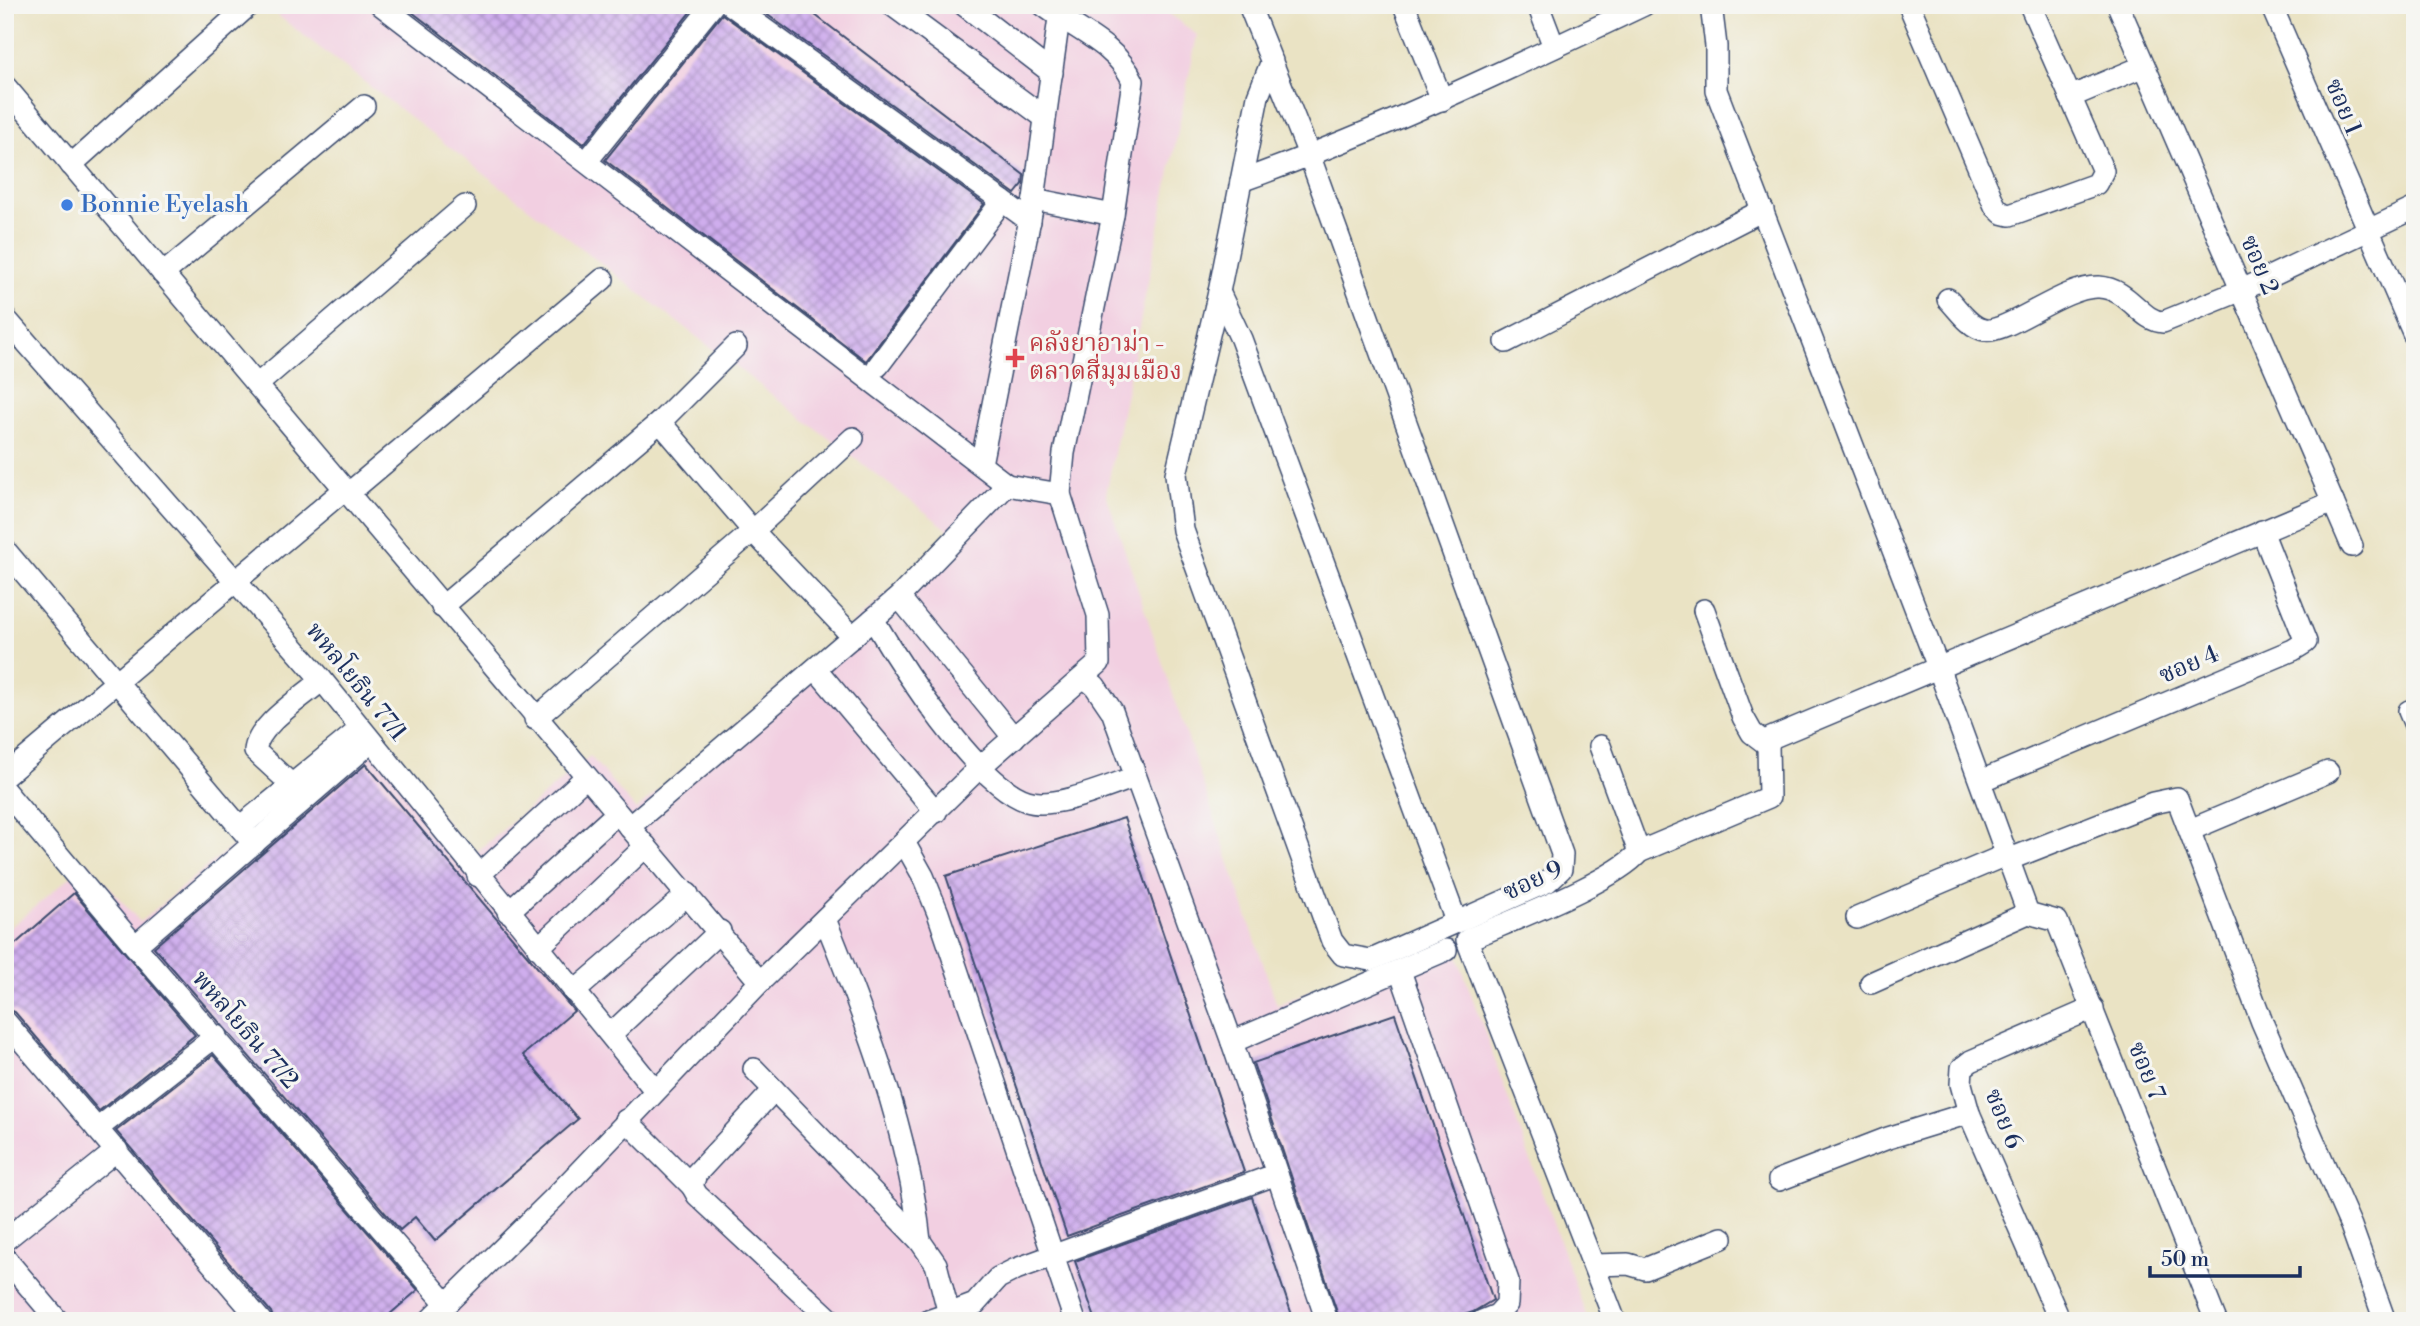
<svg xmlns="http://www.w3.org/2000/svg" width="2420" height="1326" viewBox="0 0 2420 1326" font-family="'Libre Bodoni','Noto Serif Thai',serif">
  <defs>
    <pattern id="building-cross-hatch" width="8" height="8" patternUnits="userSpaceOnUse" patternTransform="scale(1.75)"><rect width="8" height="8" fill="#cfaded"/><path d="M0 0l8 8M0 8l8-8" fill="none" stroke="#a78dc3"/></pattern>
  </defs>
  <rect width="100%" height="100%" fill="#f6f6f2"/>
  <filter id="ink" filterUnits="userSpaceOnUse"><feTurbulence type="fractalNoise" baseFrequency=".0143" numOctaves="2"/><feDisplacementMap in="SourceGraphic" scale="14" xChannelSelector="R" yChannelSelector="G"/><feConvolveMatrix kernelMatrix="1 2 1 2 8 2 1 2 1" color-interpolation-filters="sRGB"/></filter>
  <filter id="wash" filterUnits="userSpaceOnUse"><feTurbulence type="fractalNoise" baseFrequency=".00686" numOctaves="4" result="noise"/><feDisplacementMap in="SourceGraphic" scale="28" xChannelSelector="R" yChannelSelector="G"/><feGaussianBlur stdDeviation="1.57" result="paint"/><feColorMatrix in="noise" values="0 0 0 0 0 0 0 0 0 0 0 0 0 0 0 0 0 1.4 0 .05"/><feComposite in="paint" operator="in"/></filter>
  <g filter="url(#wash)">
    <rect width="100%" height="100%" fill="#eae3c4"/>
    <path fill="#f2cfe1" d="M264 5H1158L1197 35 1106 494 1277 1005 1449 932 1588 1321H5V932L88 862 140 922 372 730 473 855 590 756 636 810 955 535Z"/>
    <g id="blocks">
      <g fill="url(#building-cross-hatch)">
        <path d="M403 5H696L584 144Z"/>
        <path d="M754 5H802L1024 175 1023 184 1015 194Z"/>
        <path d="M722 14 984 204 866 361 605 160Z"/>
        <path d="M366 764 574 1011 523 1055 578 1119 435 1241 415 1217 400 1230 154 947Z"/>
        <path d="M1124 818 1244 1172 1067 1236 946 876Z"/>
        <path d="M74 893 195 1035 99 1111 15 1012 5 1008V953Z"/>
        <path d="M1395 1014 1493 1300 1473 1312 1447 1321H1340L1253 1063Z"/>
        <path d="M213 1055 418 1290 382 1321H274L271 1312 116 1131Z"/>
        <path d="M1252 1197 1294 1321H1096L1075 1261Z"/>
      </g>
    </g>
  </g>
  <g filter="url(#ink)">
    <use href="#blocks" fill-opacity="0" stroke="#3a4a6d" stroke-width="2"/>
    <g fill="none" stroke-linecap="round" stroke-linejoin="round">
      <defs>
        <g id="minor">
          <path d="M381 5 1007 485 1060 494 1098 615 1099 663 980 767 760 982 554 1198 429 1321"/>
          <path d="M731 5 1030 221"/>
          <path d="M892 5 1045 118"/>
          <path d="M964 5 1052 73"/>
          <path d="M1043 5C1074 29 1117 45 1133 81L1113 215 1064 453 1060 494"/>
          <path d="M1249 5 1310 157 1562 854 1561 869 1547 882 1371 960 1343 955 1332 941 1183 530 1176 474 1219 292 1258 96 1272 61"/>
          <path d="M1404 5 1442 100"/>
          <path d="M1538 5 1554 47"/>
          <path d="M1711 5 1716 46V90L1938 667 2028 913 2057 921 2216 1321"/>
          <path d="M1909 5 1995 206 2002 213 2010 215 2096 184 2103 171 2030 5"/>
          <path d="M2118 5 2352 546"/>
          <path d="M2271 5 2415 337"/>
          <path d="M5 86 760 982"/>
          <path d="M2070 97 2144 66"/>
          <path d="M587 161 713 5"/>
          <path d="M71 165 249 5"/>
          <path d="M1241 181C1379 131 1511 68 1644 5"/>
          <path d="M1034 199 1113 215"/>
          <path d="M163 274 364 106"/>
          <path d="M1219 292 1241 339 1456 921"/>
          <path d="M1948 299C1958 309 1970 328 1985 330 2007 334 2065 285 2099 287 2130 289 2140 321 2163 322L2242 290 2415 208"/>
          <path d="M5 318 322 680 654 1089"/>
          <path d="M1506 342 1763 210"/>
          <path d="M878 366 1002 201"/>
          <path d="M257 385 465 206"/>
          <path d="M660 422 753 531 853 637"/>
          <path d="M981 464 1034 199 1059 18"/>
          <path d="M349 493 603 279"/>
          <path d="M5 550 254 844"/>
          <path d="M899 597 1014 738"/>
          <path d="M442 607 660 422 736 346"/>
          <path d="M1704 610 1743 717 1752 733 1768 745"/>
          <path d="M873 619C901 666 976 784 1027 801 1053 810 1109 786 1135 777"/>
          <path d="M816 669 936 812"/>
          <path d="M1084 677 1095 686 1112 711 1232 1042 1327 1321"/>
          <path d="M2409 711 2415 725"/>
          <path d="M535 719 753 531 853 438"/>
          <path d="M1600 746 1639 852"/>
          <path d="M5 776 345 489"/>
          <path d="M1981 781 2293 650 2306 642 2262 531"/>
          <path d="M293 786 255 751C257 725 302 698 322 680"/>
          <path d="M5 791 135 946 446 1303"/>
          <path d="M240 827 360 729"/>
          <path d="M629 827 899 597 1007 485"/>
          <path d="M2190 830 2328 772"/>
          <path d="M904 842 923 876 938 913 1075 1321"/>
          <path d="M2010 859 2153 803 2177 798 2262 1022 2351 1226 2385 1321"/>
          <path d="M478 876 586 777"/>
          <path d="M508 912 617 813"/>
          <path d="M1857 918 2008 854"/>
          <path d="M825 919C867 1023 908 1129 920 1241"/>
          <path d="M135 946 371 742"/>
          <path d="M538 948 646 846"/>
          <path d="M1400 971 1508 1281 1507 1304 1497 1315 1482 1321"/>
          <path d="M1871 983 2028 913"/>
          <path d="M574 992 688 894"/>
          <path d="M5 1021 261 1321"/>
          <path d="M611 1034 720 931"/>
          <path d="M1232 1042 1446 950"/>
          <path d="M754 1069 920 1241 936 1264 949 1314 975 1304 998 1278 1016 1269 1277 1174"/>
          <path d="M774 1090 696 1174 692 1186 697 1195 832 1321"/>
          <path d="M626 1120 692 1186"/>
          <path d="M97 1129 216 1036"/>
          <path d="M1779 1180 1888 1138 1969 1113"/>
          <path d="M5 1240 117 1150"/>
          <path d="M5 1258 58 1321"/>
          <path d="M1594 1265 1628 1264 1645 1269 1722 1238"/>
          <path d="M928 1321 949 1314 951 1321"/>
          <path d="M1615 1321 1467 940C1507 922 1614 882 1639 852L1769 797 1768 745 1771 738 2333 502"/>
          <path d="M2060 1321 1969 1113 1961 1084 1962 1068 1971 1061 2093 1008"/>
        </g>
      </defs>
      <use href="#minor" stroke="#3a4a6d" stroke-width="24"/>
      <use href="#minor" stroke="#fff" stroke-width="21"/>
    </g>
  </g>
  <circle fill="#3f7fe0" stroke="#f6f6f2" stroke-width="2.5" cx="67" cy="205" r="7"/>
  <path fill="#e0444e" stroke="#f6f6f2" stroke-width="2.5" d="M1011.5 347.5h7v7h7v7h-7v7h-7v-7h-7v-7h7z"/>
  <g text-anchor="middle" dominant-baseline="central" stroke-width="6" stroke-linejoin="round" paint-order="stroke">
    <g font-size="24" fill="#1b2f5e" stroke="#f6f6f2">
      <text transform="translate(2343 107) rotate(67)">ซอย 1</text>
      <text transform="translate(2259 265) rotate(67)">ซอย 2</text>
      <text transform="translate(2189 665) rotate(-23)">ซอย 4</text>
      <text transform="translate(356 682) rotate(51)">พหลโยธิน 77/1</text>
      <text transform="translate(1533 881) rotate(-25)">ซอย 9</text>
      <text transform="translate(245 1030) rotate(49)">พหลโยธิน 77/2</text>
      <text transform="translate(2146 1071) rotate(68)">ซอย 7</text>
      <text transform="translate(2003 1119) rotate(68)">ซอย 6</text>
    </g>
    <g font-size="24" fill="#366cbe" stroke="#f6f6f2" text-anchor="start">
      <text x="81" y="205">Bonnie Eyelash</text>
    </g>
    <g font-size="24" fill="#be3a42" stroke="#f6f6f2" text-anchor="start">
      <text x="1029" y="344">คลังยาอาม่า -<tspan x="1029" dy="28">ตลาดสี่มุมเมือง</tspan></text>
    </g>
  </g>
  <rect width="2420" height="1326" fill="none" stroke="#f6f6f2" stroke-width="28"/>
  <path d="M2150 1266v10h150v-10" fill="none" stroke="#1b2f5e" stroke-width="3.5"/>
  <text x="2161" y="1266" font-size="21" fill="#1b2f5e" stroke="#f6f6f2" stroke-width="5" paint-order="stroke">50 m</text>
</svg>
